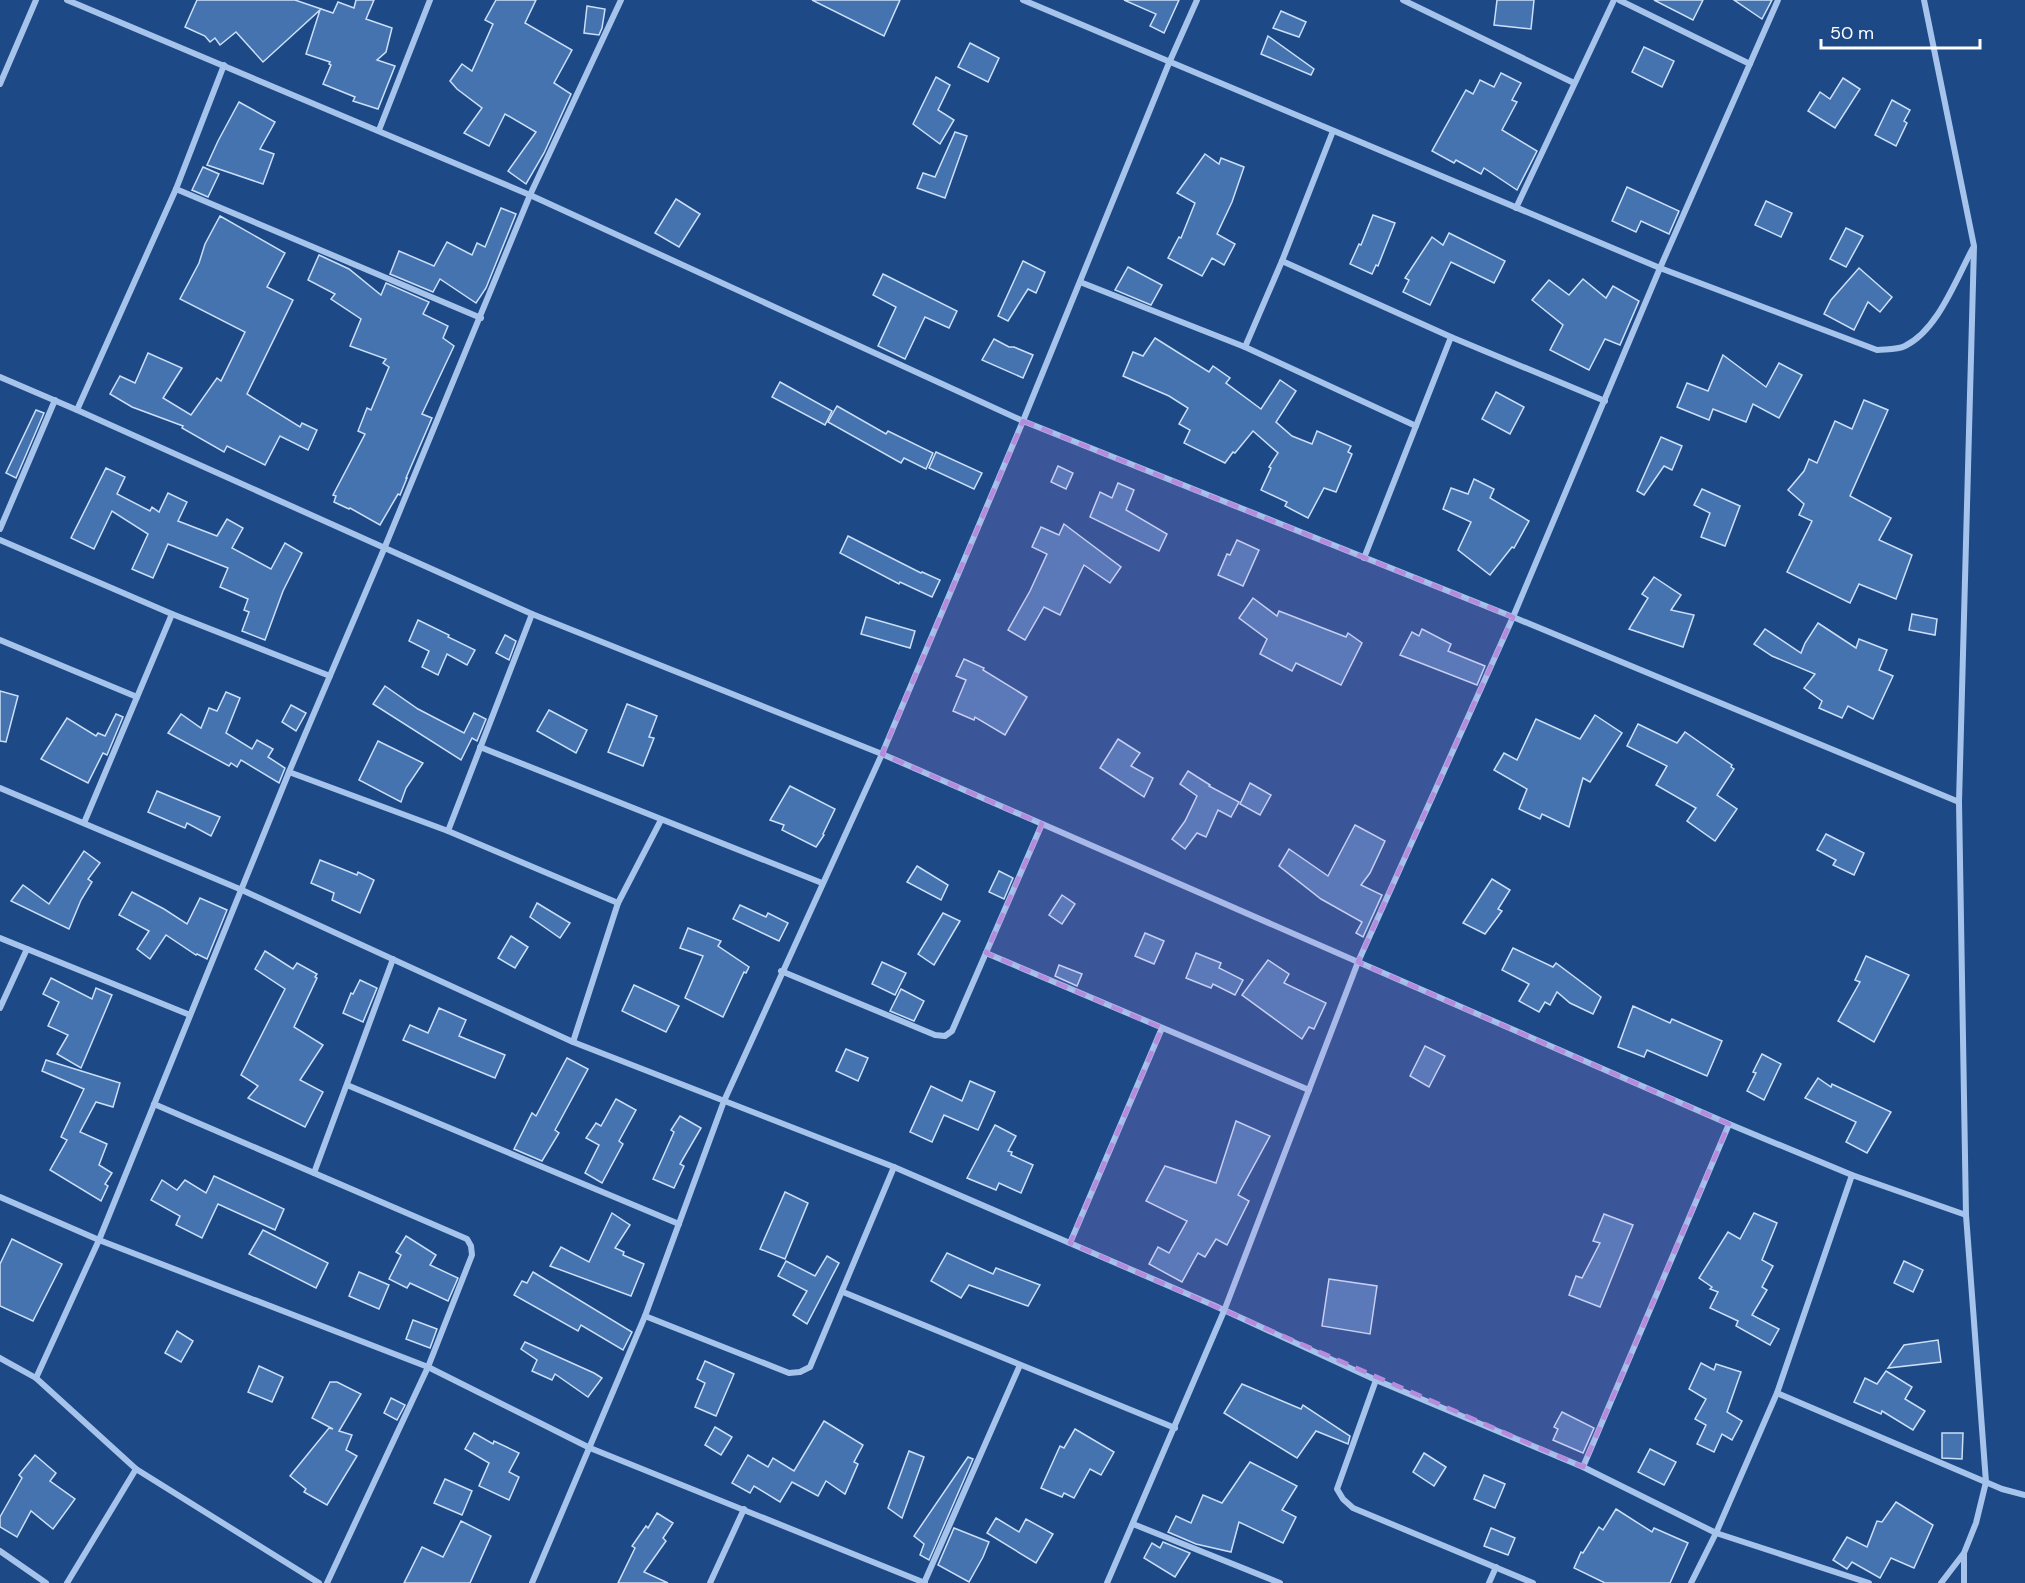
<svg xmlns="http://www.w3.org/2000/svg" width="2025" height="1583" viewBox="0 0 2025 1583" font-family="'DM Sans',sans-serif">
  <rect width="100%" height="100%" fill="#1d4987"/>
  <g fill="#4573b0" stroke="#cbdff8" stroke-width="1.5">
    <path d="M197 0H295L333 13 338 2 354 8 356 0H374L366 19 392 28 386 52 377 60 395 66 378 109 353 101 355 97 323 84 331 65 329 64 330 62 306 54 320 10 263 62 236 32 220 45 215 38 210 42 205 36 185 27Z"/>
    <path d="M496 0H536L525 23 572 50 554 83 571 94 544 153 526 184 508 171 536 132 505 114 489 146 464 133 482 108 457 89 450 81 462 64 472 71 493 24 485 20Z"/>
    <path d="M812 0H900L884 36Z"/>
    <path d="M1124 0H1179L1164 33 1150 26 1156 14Z"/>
    <path d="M1497 0H1534L1531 29 1494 25Z"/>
    <path d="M1654 0H1703L1693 20Z"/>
    <path d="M1734 0H1772L1762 19Z"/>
    <path d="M587 6 605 9 602 28 599 35 584 33Z"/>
    <path d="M1281 11 1306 22 1299 37 1273 28Z"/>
    <path d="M1268 36 1314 69 1311 75 1261 54Z"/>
    <path d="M970 43 999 58 988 82 958 67Z"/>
    <path d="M1644 47 1674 61 1662 87 1632 72Z"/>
    <path d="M1501 73 1521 83 1512 100 1517 102 1502 130 1537 151 1517 190 1484 168 1481 174 1456 160 1454 163 1432 151 1466 90 1473 94 1480 80 1494 87Z"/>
    <path d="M936 77 950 85 938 110 954 120 940 144 913 124Z"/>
    <path d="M1843 78 1860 89 1835 128 1808 111 1820 92 1830 99Z"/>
    <path d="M1892 100 1910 110 1904 121 1907 123 1896 146 1875 135Z"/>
    <path d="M239 102 275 122 260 149 274 154 263 184 207 165 218 141Z"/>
    <path d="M955 132 967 136 945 198 917 188 923 173 935 177Z"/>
    <path d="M1205 154 1219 164 1221 158 1244 167 1232 202 1217 234 1235 244 1224 265 1212 258 1202 276 1168 258 1179 237 1181 238 1195 203 1177 193Z"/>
    <path d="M203 167 219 174 208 197 192 190Z"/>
    <path d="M1627 187 1679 211 1669 234 1641 221 1636 232 1612 221Z"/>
    <path d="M676 199 700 214 679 247 655 233Z"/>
    <path d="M1766 201 1792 213 1781 237 1755 225Z"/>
    <path d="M501 208 516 214 486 288 476 303 440 279 433 292 390 274 399 251 434 266 447 242 472 255 477 243 485 247Z"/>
    <path d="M1373 215 1395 223 1378 266 1376 265 1372 274 1350 264 1359 244 1361 245Z"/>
    <path d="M220 216 285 253 267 287 293 300 247 394 300 427 302 423 317 430 308 450 280 436 265 465 227 446 224 452 182 428 183 426 132 407 110 394 120 376 135 383 148 353 182 368 163 398 191 415 217 378 221 381 245 332 180 299 199 263 205 244Z"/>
    <path d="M1846 228 1863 236 1846 267 1830 259Z"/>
    <path d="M1449 233 1505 261 1494 283 1451 262 1430 305 1403 292 1409 280 1405 278 1432 237 1443 245Z"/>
    <path d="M319 255 349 269 381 295 386 283 429 302 423 314 448 326 443 338 454 346 422 414 432 418 406 478H407L400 495 398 494 380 525 350 508 349 509 334 502 336 496 333 495 365 434 358 431 367 408 371 410 389 367 383 363 386 359 350 346 361 319 331 299 335 294 308 280Z"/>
    <path d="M1023 261 1045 272 1036 293 1028 289 1008 321 998 316Z"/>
    <path d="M1128 267 1162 285 1151 305 1115 290Z"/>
    <path d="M1859 268 1892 297 1880 312 1868 302 1854 330 1824 314 1831 300Z"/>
    <path d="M883 274 957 311 949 328 925 317 905 359 878 346 896 307 873 295Z"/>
    <path d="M1583 279 1606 298 1613 286 1639 301 1620 345 1605 339 1589 370 1550 350 1563 325 1532 300 1549 280 1569 295Z"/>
    <path d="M1155 338 1209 372 1213 366 1230 378 1226 383 1261 409 1280 380 1296 391 1276 422 1292 436 1312 444 1317 431 1351 446 1348 452 1352 454 1336 492 1324 488 1308 518 1285 506 1287 502 1261 490 1271 468 1269 467 1278 453 1253 431 1235 453 1233 452 1225 463 1184 443 1190 430 1179 424 1188 408 1169 396 1123 376 1133 352 1143 356Z"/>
    <path d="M994 339 1009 347H1014L1033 355 1023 378 982 360Z"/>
    <path d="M1723 355 1766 387 1779 363 1802 375 1779 418 1753 404 1746 422 1713 409 1709 420 1677 407 1687 383 1708 391Z"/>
    <path d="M780 382 832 411 825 425 772 397Z"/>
    <path d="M1496 392 1524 407 1510 434 1482 419Z"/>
    <path d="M1864 400 1888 410 1850 496 1891 518 1879 540 1912 555 1896 599 1859 584 1850 603 1787 572 1812 521 1799 515 1804 504 1788 490 1804 471 1809 459 1817 463 1835 421 1852 429Z"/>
    <path d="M837 406 886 434 888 431 933 453 926 469 904 458 901 463 828 422Z"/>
    <path d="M36 410 44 413 16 478 6 473Z"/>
    <path d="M1661 437 1682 446 1672 470 1664 466 1644 495 1637 491Z"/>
    <path d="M936 452 982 473 974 489 929 468Z"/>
    <path d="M1058 466 1073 473 1066 489 1051 482Z"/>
    <path d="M106 468 125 477 117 494 150 511 152 507 159 512 168 493 187 502 178 521 217 536 227 519 243 528 232 548 271 569 285 543 302 553 283 591 265 640 242 631 249 612 244 610 248 599 220 587 228 568 168 544 153 578 132 569 148 534 112 511 94 549 71 538Z"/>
    <path d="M1474 479 1494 489 1490 498 1529 521 1514 548 1512 547 1490 575 1458 550 1471 522 1443 509 1451 488 1468 494Z"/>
    <path d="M1118 483 1134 490 1126 510 1167 534 1159 551 1090 517 1100 492 1112 498Z"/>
    <path d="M1702 489 1740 506 1725 546 1701 537 1710 513 1694 505Z"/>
    <path d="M1064 524 1121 567 1110 583 1084 565 1060 615 1044 607 1025 640 1008 630 1030 591 1047 554 1032 547 1041 527 1059 535Z"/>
    <path d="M848 536 921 573 922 572 940 580 932 597 900 582 899 584 840 553Z"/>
    <path d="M1237 540 1259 550 1243 586 1218 575 1227 554 1230 555Z"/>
    <path d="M1654 577 1681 595 1671 610 1694 615 1683 647 1629 629 1648 598 1642 594Z"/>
    <path d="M1253 598 1277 616 1279 611 1346 637 1348 633 1362 643 1341 685 1296 663 1292 671 1260 654 1267 639 1239 618Z"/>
    <path d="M1912 614 1937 619 1935 635 1909 630Z"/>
    <path d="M866 617 915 631 910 648 861 634Z"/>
    <path d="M418 620 449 635 448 637 475 650 467 665 447 654 438 675 422 667 429 651 409 641Z"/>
    <path d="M1818 623 1856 648 1859 639 1887 650 1879 670 1893 676 1873 719 1848 706 1842 718 1819 708 1822 701 1804 688 1815 674 1772 656 1754 644 1765 629 1801 653 1805 643Z"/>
    <path d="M1422 629 1451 644 1448 651 1485 666 1477 685 1400 655 1412 632 1419 636Z"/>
    <path d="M505 635 516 641 509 660 496 653Z"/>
    <path d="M964 659 984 668 983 670 1027 697 1005 735 975 717 974 720 953 711 966 680 956 676Z"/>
    <path d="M385 686 418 709 464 733 474 713 486 719 477 741 472 738 461 760 373 704Z"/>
    <path d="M0 691 18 696 6 742 0 741Z"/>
    <path d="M226 692 240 698 226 733 252 749 257 740 273 749 268 757 285 768 279 783 241 760 237 767 231 763 229 766 168 733 181 714 201 728 209 708 217 711Z"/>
    <path d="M627 704 657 716 649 737 654 738 643 766 608 752Z"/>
    <path d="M291 705 306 713 296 731 282 722Z"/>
    <path d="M549 710 587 730 576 753 537 731Z"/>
    <path d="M116 714 123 717 107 755 103 753 88 783 41 759 67 718 96 736 98 733 105 736Z"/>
    <path d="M1595 715 1622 733 1590 782 1583 778 1569 827 1542 814 1540 819 1519 809 1527 789 1494 770 1504 753 1517 760 1536 719 1580 739Z"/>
    <path d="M1638 724 1677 743 1685 732 1732 765 1731 767 1734 769 1717 795 1737 809 1715 841 1687 821 1696 808 1656 785 1667 766 1627 746Z"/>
    <path d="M1118 739 1140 753 1131 766 1153 778 1144 797 1100 768Z"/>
    <path d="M378 741 423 763 406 788 401 802 359 780Z"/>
    <path d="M1188 771 1210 785 1209 786 1239 802 1231 817 1218 810 1206 837 1197 833 1185 849 1172 839 1185 821 1197 796 1180 784Z"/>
    <path d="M1250 783 1271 795 1260 815 1240 804Z"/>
    <path d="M790 786 835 809 823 834 824 835 816 847 782 830 784 825 770 820Z"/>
    <path d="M157 791 220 817 211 836 187 823 185 828 148 812Z"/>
    <path d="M1355 825 1385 841 1370 873 1361 885 1382 895 1363 937 1356 933 1362 922 1321 899 1279 866 1289 849 1328 876Z"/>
    <path d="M1826 834 1864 853 1854 875 1833 865 1836 860 1817 850Z"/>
    <path d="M84 851 100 863 88 879 92 882 81 900 69 929 11 901 23 885 49 904Z"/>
    <path d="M320 860 357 875 358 872 374 880 360 913 332 900 334 893 311 883Z"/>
    <path d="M917 866 948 885 941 900 907 882Z"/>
    <path d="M999 871 1013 878 1004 899 989 892Z"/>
    <path d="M1492 879 1510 890 1498 909 1502 911 1485 934 1463 923Z"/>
    <path d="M132 892 164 909 187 924 200 898 227 910 207 959 197 954 196 955 166 935 150 959 137 949 149 931 119 915Z"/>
    <path d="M1062 895 1075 904 1062 924 1049 915Z"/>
    <path d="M537 903 570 923 560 938 530 917Z"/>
    <path d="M740 905 766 917 768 913 788 923 779 941 733 919Z"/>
    <path d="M943 913 960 921 934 965 918 954Z"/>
    <path d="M688 928 721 941 718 946 749 967 746 973 744 972 723 1017 685 998 703 956 680 948Z"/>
    <path d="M1145 933 1164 941 1154 964 1135 956Z"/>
    <path d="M511 936 528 947 515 968 498 958Z"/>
    <path d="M1513 948 1553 967 1556 963 1601 997 1593 1014 1570 1003 1557 992 1550 1005 1545 1002 1539 1012 1519 1001 1529 984 1502 970Z"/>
    <path d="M265 951 293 969 297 963 317 974 315 977 317 978 294 1027 323 1045 300 1080 323 1092 305 1127 248 1098 258 1086 241 1075 285 989 255 969Z"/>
    <path d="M1196 953 1221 963 1219 968 1243 980 1235 995 1213 984 1211 988 1186 978Z"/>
    <path d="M1866 956 1909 975 1874 1042 1838 1021 1860 982 1855 980Z"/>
    <path d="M1268 960 1289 974 1284 983 1326 1003 1314 1029 1309 1027 1302 1039 1242 995Z"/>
    <path d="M882 962 906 973 895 995 872 984Z"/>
    <path d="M1059 965 1082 974 1077 986 1055 976Z"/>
    <path d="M51 978 92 999 96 988 112 995 81 1068 57 1054 68 1035 48 1026 59 1002 43 994Z"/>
    <path d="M360 980 377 988 363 1022 343 1013 351 993 353 994Z"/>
    <path d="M634 985 679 1006 666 1032 622 1011Z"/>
    <path d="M901 989 924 1001 914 1021 890 1011Z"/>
    <path d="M1633 1006 1670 1023 1672 1019 1722 1041 1707 1076 1647 1050 1644 1057 1618 1047Z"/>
    <path d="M439 1008 466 1020 459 1036 505 1055 495 1078 403 1040 410 1025 428 1033Z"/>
    <path d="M1425 1046 1445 1056 1429 1087 1410 1076Z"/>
    <path d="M846 1049 868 1058 858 1081 836 1071Z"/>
    <path d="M1762 1054 1781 1064 1764 1100 1747 1091 1756 1073 1753 1072Z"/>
    <path d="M567 1058 588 1069 555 1130 559 1133 542 1161 514 1149 532 1113 536 1116Z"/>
    <path d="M46 1060 120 1083 113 1107 96 1102 80 1132 107 1144 99 1165 112 1173 105 1184 108 1186 101 1201 50 1170 67 1140 61 1137 84 1089 42 1071Z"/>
    <path d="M1818 1078 1831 1087 1832 1084 1891 1112 1867 1153 1846 1142 1856 1122 1805 1098Z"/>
    <path d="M970 1081 995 1092 978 1130 944 1115 932 1142 910 1132 931 1086 962 1101Z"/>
    <path d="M616 1099 636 1110 619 1141 623 1144 602 1183 585 1173 599 1145 586 1138 596 1123 601 1126Z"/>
    <path d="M680 1116 701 1128 680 1164 684 1166 674 1188 653 1179 674 1132 671 1130Z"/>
    <path d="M1236 1121 1270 1136 1238 1195 1249 1201 1227 1245 1216 1239 1205 1257 1198 1253 1182 1282 1149 1264 1158 1247 1169 1253 1187 1221 1146 1201 1165 1166 1216 1183Z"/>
    <path d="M995 1125 1016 1136 1008 1151 1012 1152 1011 1155 1033 1165 1021 1193 999 1183 996 1190 967 1178Z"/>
    <path d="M214 1176 284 1209 275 1230 218 1204 202 1238 176 1225 180 1216 151 1200 162 1180 177 1190 185 1180 206 1193Z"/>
    <path d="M785 1192 808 1203 785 1259 760 1249Z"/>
    <path d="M612 1213 630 1225 615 1248 624 1252 623 1255 644 1264 631 1296 550 1266 561 1247 589 1262Z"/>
    <path d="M1754 1213 1777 1223 1762 1260 1773 1266 1762 1287 1767 1290 1752 1315 1779 1329 1770 1345 1736 1326 1738 1321 1710 1308 1718 1292 1710 1289 1712 1287 1699 1278 1728 1232 1740 1239Z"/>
    <path d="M1604 1214 1633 1225 1600 1307 1569 1295 1576 1276 1582 1278 1600 1243 1593 1241Z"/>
    <path d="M263 1230 328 1263 316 1288 249 1254Z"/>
    <path d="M406 1236 436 1255 430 1265 458 1278 448 1301 410 1283 407 1288 389 1279 401 1255 396 1252Z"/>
    <path d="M12 1239 62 1264 33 1321 0 1306V1264Z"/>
    <path d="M947 1253 993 1274 996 1268 1040 1285 1028 1306 969 1285 961 1298 931 1281Z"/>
    <path d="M827 1256 839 1263 807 1324 793 1315 807 1291 778 1276 786 1261 815 1276Z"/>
    <path d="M1904 1261 1923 1270 1913 1292 1894 1283Z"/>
    <path d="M359 1272 389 1285 379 1309 349 1296Z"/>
    <path d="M533 1272 632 1332 623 1350 581 1325 578 1331 514 1295 522 1281 527 1283Z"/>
    <path d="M1329 1279 1377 1286 1370 1334 1322 1326Z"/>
    <path d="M413 1320 437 1329 430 1348 406 1339Z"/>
    <path d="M177 1331 193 1341 181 1362 165 1353Z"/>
    <path d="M1938 1340 1941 1362 1888 1368 1904 1345Z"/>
    <path d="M525 1342 594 1373 602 1378 588 1397 555 1374 552 1380 532 1371 537 1360 521 1349Z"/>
    <path d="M705 1361 734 1374 716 1416 695 1407 705 1383 697 1379Z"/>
    <path d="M1701 1363 1714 1370 1716 1364 1741 1372 1727 1412 1742 1421 1732 1440 1722 1434 1714 1452 1697 1444 1706 1425 1695 1419 1706 1399 1689 1389Z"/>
    <path d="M259 1366 283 1377 272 1402 248 1392Z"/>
    <path d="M1886 1371 1912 1387 1905 1399 1925 1411 1913 1430 1882 1411 1881 1414 1854 1402 1865 1378 1877 1384Z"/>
    <path d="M330 1382H337L361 1394 339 1431 352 1435 346 1450 357 1456 327 1505 304 1492 306 1489 290 1476 329 1428 333 1429 312 1418Z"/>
    <path d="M1242 1384 1301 1409 1303 1405 1350 1436 1348 1444 1316 1431 1297 1458 1224 1413Z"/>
    <path d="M391 1398 405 1405 397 1420 384 1413Z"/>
    <path d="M1562 1412 1594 1428 1583 1453 1553 1440 1558 1429 1554 1427Z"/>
    <path d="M824 1421 863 1445 854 1462 858 1464 845 1494 826 1481 818 1496 792 1482 780 1502 754 1486 750 1493 732 1483 748 1455 768 1467 773 1458 794 1471Z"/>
    <path d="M715 1427 732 1437 721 1455 705 1445Z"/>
    <path d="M1075 1429 1114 1452 1101 1475 1090 1469 1074 1498 1064 1493 1062 1497 1041 1488 1060 1446 1064 1448Z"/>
    <path d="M474 1433 493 1444 494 1441 519 1453 509 1472 519 1477 509 1500 479 1486 489 1463 465 1449Z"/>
    <path d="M1942 1433H1963L1962 1459 1942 1458Z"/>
    <path d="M1650 1449 1676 1462 1664 1485 1638 1472Z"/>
    <path d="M909 1451 924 1457 902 1518 888 1508Z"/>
    <path d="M1424 1453 1446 1467 1434 1486 1413 1472Z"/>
    <path d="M35 1455 56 1473 50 1481 75 1499 53 1529 31 1511 17 1537 0 1527V1517L22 1478 19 1475Z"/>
    <path d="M968 1457 973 1459 929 1560 920 1555 924 1544 914 1536Z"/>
    <path d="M1250 1462 1297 1486 1282 1510 1296 1517 1283 1543 1239 1522 1231 1552 1196 1544 1168 1532 1176 1516 1191 1523 1203 1495 1222 1503Z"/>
    <path d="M1484 1475 1505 1484 1495 1508 1474 1499Z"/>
    <path d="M445 1479 472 1491 462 1515 434 1503Z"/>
    <path d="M1896 1502 1933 1525 1914 1568 1891 1558 1880 1578 1852 1562 1847 1569 1833 1560 1847 1537 1867 1547 1877 1521 1882 1522Z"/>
    <path d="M1616 1509 1652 1532 1654 1528 1688 1543 1670 1583H1605L1574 1568 1581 1552 1583 1553 1599 1527 1603 1530Z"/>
    <path d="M657 1513 673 1523 663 1538 666 1541 644 1572 668 1583H618L635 1548 632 1546 646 1526 648 1528Z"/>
    <path d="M996 1518 1019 1532 1026 1519 1053 1534 1036 1563 987 1533Z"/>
    <path d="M461 1521 491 1536 470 1583H404L422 1547 443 1557Z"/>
    <path d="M954 1528 989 1542 983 1557 969 1582 938 1565Z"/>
    <path d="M1491 1528 1515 1538 1508 1555 1484 1546Z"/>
    <path d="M1163 1542 1190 1553 1175 1577 1144 1558 1152 1543 1160 1548Z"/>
  </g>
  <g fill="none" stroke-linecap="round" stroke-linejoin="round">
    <g stroke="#a6c4eb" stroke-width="6">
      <path d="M67 0 530 195 1023 421 1513 617 1959 802"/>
      <path d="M1023 0 1660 268 1877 350C1886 349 1897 350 1905 346 1938 330 1956 279 1973 248"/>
      <path d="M1403 0 1574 83"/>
      <path d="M1619 0 1750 64"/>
      <path d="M1924 0 1974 246 1959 802 1966 1215 1986 1482 1976 1523 1964 1553 1941 1583"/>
      <path d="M0 84 36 0"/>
      <path d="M379 130 430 0"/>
      <path d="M176 189 481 318"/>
      <path d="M1516 208 1614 0"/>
      <path d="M1282 261 1451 337 1605 401"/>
      <path d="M1080 282 1245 347 1416 426"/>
      <path d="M1245 347 1282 261 1333 131"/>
      <path d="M0 377 77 410 532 614 882 754 1729 1124 1852 1175 1966 1215"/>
      <path d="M77 410 176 189 224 65"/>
      <path d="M0 529 55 400"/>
      <path d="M0 540 172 614 330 676"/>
      <path d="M1364 558 1451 337"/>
      <path d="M0 640 137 697"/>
      <path d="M480 747 822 883"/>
      <path d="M289 772 448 831 618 903"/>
      <path d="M0 788 242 890 573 1042 894 1167 1213 1305 1376 1380 1583 1467 1716 1533 1869 1583"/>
      <path d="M84 823 172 614"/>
      <path d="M448 831 532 614"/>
      <path d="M0 938 190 1015"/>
      <path d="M986 953 1309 1090"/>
      <path d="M781 971 935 1035 945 1036 952 1031 1042 824"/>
      <path d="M0 1008 27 949"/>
      <path d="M573 1042 618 903 661 820"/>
      <path d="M347 1085 679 1224"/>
      <path d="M154 1104 467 1239 471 1246 472 1255 428 1367 327 1583"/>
      <path d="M314 1173 393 959"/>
      <path d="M0 1197 99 1240 428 1367 590 1448 925 1583"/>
      <path d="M1070 1243 1162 1028"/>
      <path d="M843 1292 1175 1428"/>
      <path d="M645 1316 789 1373 800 1372 810 1367 894 1167"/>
      <path d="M0 1358 36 1378 136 1469 319 1583"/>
      <path d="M36 1378 99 1240 289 772 384 549 530 195 621 0"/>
      <path d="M1376 1380 1337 1489 1343 1499 1353 1508 1533 1583"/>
      <path d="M1777 1393 2002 1489 2025 1495"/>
      <path d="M1583 1467 1729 1124"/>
      <path d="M1133 1524 1280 1583"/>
      <path d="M0 1551 46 1583"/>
      <path d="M1964 1554V1583"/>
      <path d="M67 1583 136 1469"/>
      <path d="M532 1583 645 1316 724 1101 882 754 1023 421 1169 63 1197 0"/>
      <path d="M710 1583 744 1509"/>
      <path d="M924 1583 1020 1365"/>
      <path d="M1107 1583 1224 1311 1358 962 1513 617 1660 268 1778 0"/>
      <path d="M1489 1583 1496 1567"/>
      <path d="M1691 1583 1716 1533 1777 1393 1852 1175"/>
    </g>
  </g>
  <path fill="#b68bdc" fill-opacity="0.2" stroke="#b68bdc" stroke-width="4.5" stroke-dasharray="12 8" stroke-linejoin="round" d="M1023 421 1513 617 1358 962 1729 1124 1583 1467 1070 1243 1162 1028 986 953 1042 824 882 754Z"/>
  <path d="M1821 39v9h159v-9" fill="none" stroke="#ffffff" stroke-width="3"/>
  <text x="1830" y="39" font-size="18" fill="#ffffff" stroke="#1d4987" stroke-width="4.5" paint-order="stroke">50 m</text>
</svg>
